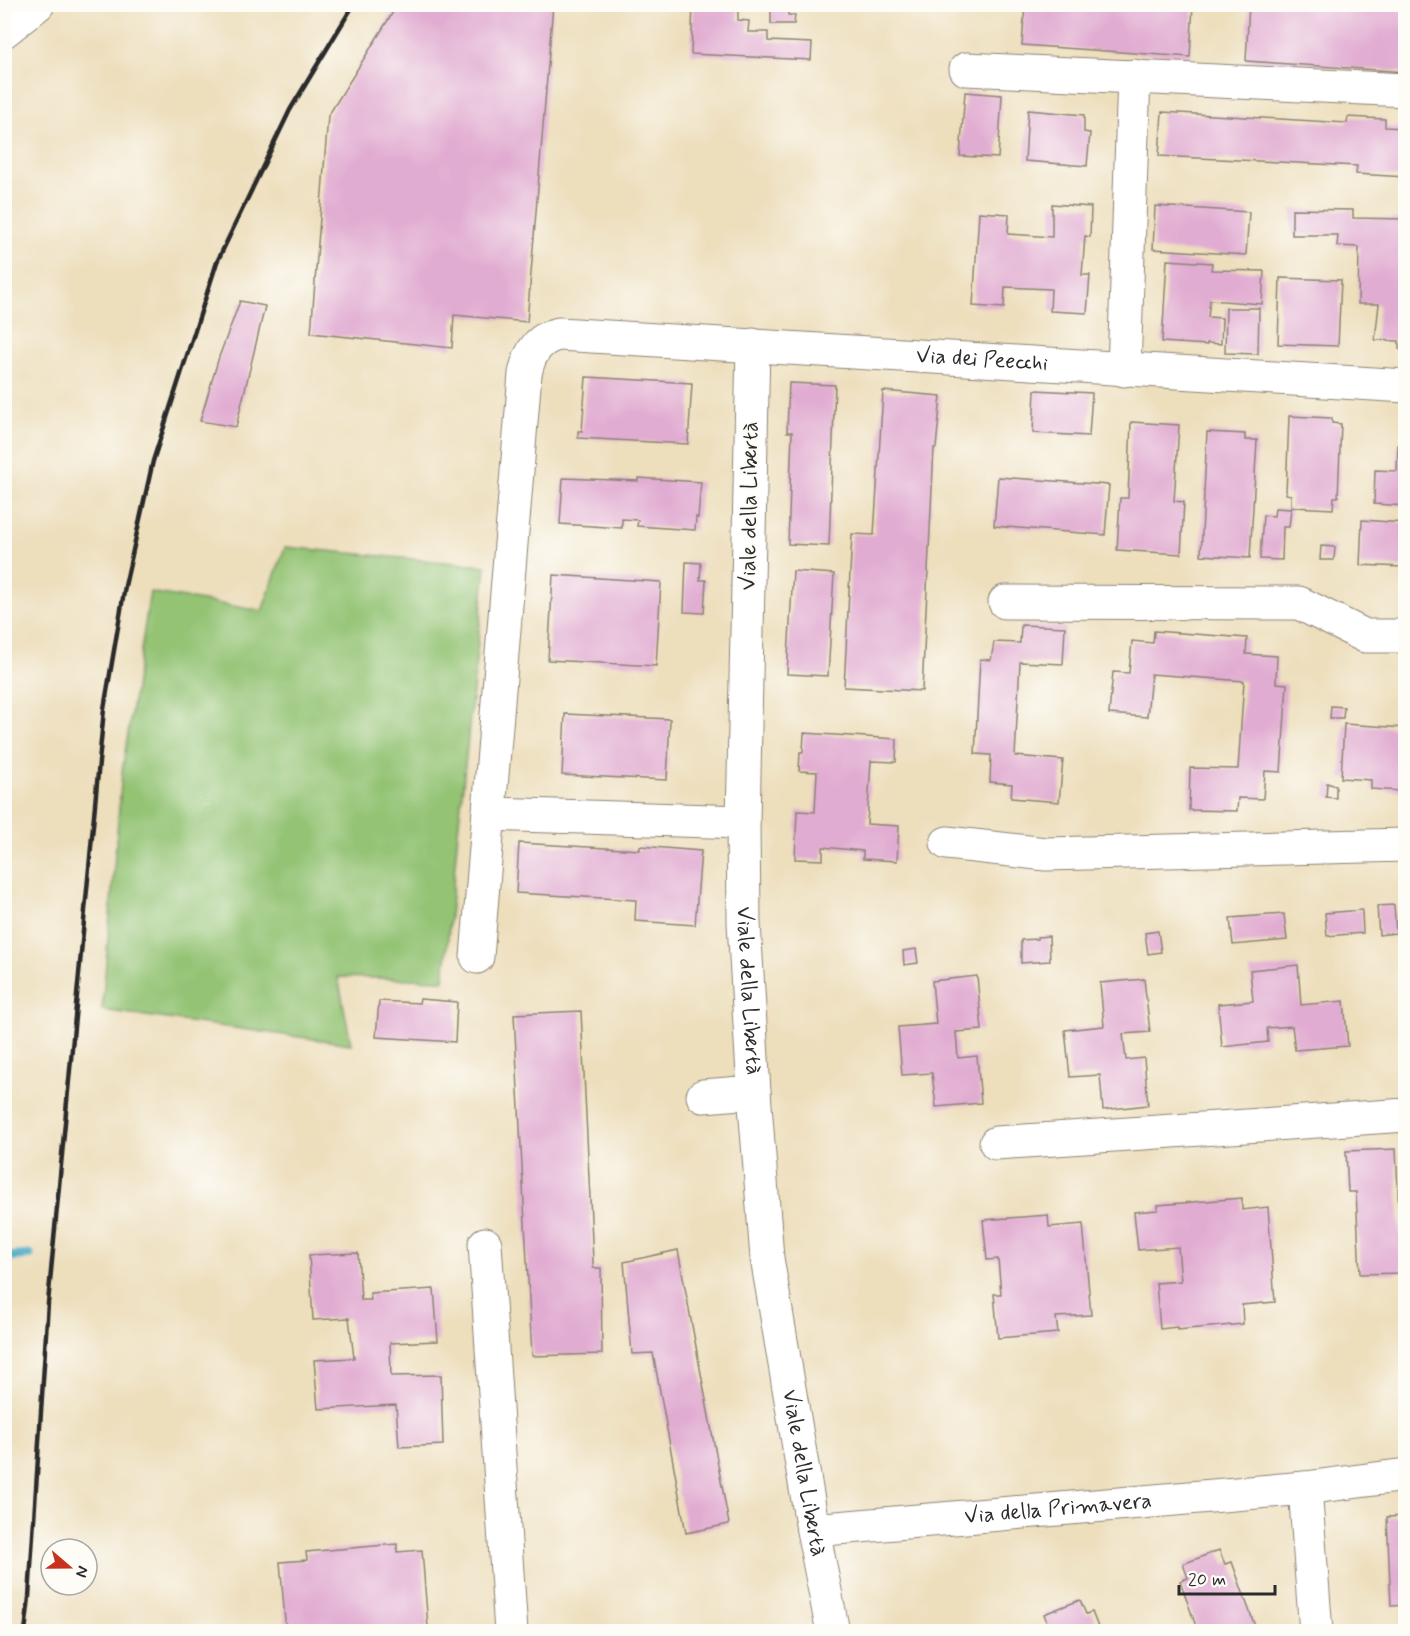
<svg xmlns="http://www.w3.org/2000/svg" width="1410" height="1636" viewBox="0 0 1410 1636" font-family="Mynerve,sans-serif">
  <rect width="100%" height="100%" fill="#fdfcf7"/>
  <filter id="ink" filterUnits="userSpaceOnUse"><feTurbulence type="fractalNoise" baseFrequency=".0167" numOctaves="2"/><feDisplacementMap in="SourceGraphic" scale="12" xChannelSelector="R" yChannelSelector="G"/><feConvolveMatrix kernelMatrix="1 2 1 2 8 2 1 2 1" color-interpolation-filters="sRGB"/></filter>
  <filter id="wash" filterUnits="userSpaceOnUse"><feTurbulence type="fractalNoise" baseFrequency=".008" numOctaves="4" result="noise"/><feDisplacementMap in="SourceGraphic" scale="24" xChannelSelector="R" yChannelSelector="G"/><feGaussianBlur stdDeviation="1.35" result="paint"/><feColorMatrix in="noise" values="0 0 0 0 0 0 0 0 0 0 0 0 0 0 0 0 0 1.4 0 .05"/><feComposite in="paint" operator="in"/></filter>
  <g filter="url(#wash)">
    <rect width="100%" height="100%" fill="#eddebc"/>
    <path fill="#93c373" stroke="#5f774f" stroke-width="1.5" d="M285 547 486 566 458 832 444 980 338 977 351 1044 102 1010 122 772 150 592 262 611Z"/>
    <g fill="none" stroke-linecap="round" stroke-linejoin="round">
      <path stroke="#44a8c4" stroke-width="9" d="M4 1257 30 1255"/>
    </g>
    <g id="blocks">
      <g fill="#e1acd1">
        <path d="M398 4H553L527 322 454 315 452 348 311 333 328 116Z"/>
        <path d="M693 4H738V20L749 21 748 32H768V41L812 43 811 60 691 54Z"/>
        <path d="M1025 4H1193L1190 57 1022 45Z"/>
        <path d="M1249 4H1406V72L1246 61Z"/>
        <path d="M771 5H788V15H795L794 24H771Z"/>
        <path d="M965 92 1002 95 998 158 960 156Z"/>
        <path d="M1028 110 1084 115V132L1090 133 1087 166 1025 161Z"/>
        <path d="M1162 112 1347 123 1348 117 1385 119V127L1406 128V177L1356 174 1357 166 1159 156Z"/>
        <path d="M1052 204 1091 207 1090 237 1085 236 1082 275H1090L1087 313 1050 311 1051 289 1005 287 1004 308 973 306 979 212 1009 214 1008 234 1052 237Z"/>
        <path d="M1155 206 1249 212 1246 255 1153 249Z"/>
        <path d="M1292 209 1353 210V218L1406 219V350L1399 349V341L1375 340 1379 304H1358L1359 247 1337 246 1338 235H1292Z"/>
        <path d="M1167 260 1212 263 1211 270 1264 271 1262 304 1210 300 1208 317 1222 318 1221 344 1207 343V345L1162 342Z"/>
        <path d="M1280 278 1341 280 1338 346 1278 344Z"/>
        <path d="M240 301 265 306 236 427 200 421 219 357Z"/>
        <path d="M1226 308H1259L1258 354 1225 353Z"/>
        <path d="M586 377 692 383 688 444 578 438V431H582Z"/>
        <path d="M789 383 835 385 829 546 788 544 792 432H787Z"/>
        <path d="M1035 390 1092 393 1089 436 1033 433Z"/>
        <path d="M883 391 941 396 936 448H934L922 691 844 687 852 534 874 535Z"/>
        <path d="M1289 416 1332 418V423L1341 424 1338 497H1334L1333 509 1293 507 1291 509V495L1286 494Z"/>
        <path d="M1131 422 1179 425 1174 501 1184 502 1181 554 1117 550 1120 498H1128Z"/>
        <path d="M1207 432 1245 434V440H1257L1250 558 1201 555Z"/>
        <path d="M1398 445 1406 446V506L1374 504 1375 470 1397 471Z"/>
        <path d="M998 477 1109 485 1105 535 994 526Z"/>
        <path d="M563 478 638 481V478L701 482 698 518 696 517 695 530 637 526 638 520 622 519V528L560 524Z"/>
        <path d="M1275 508 1291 509 1289 527H1283L1282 560 1260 559 1263 515 1274 516Z"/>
        <path d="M1362 520 1405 523 1402 567 1360 565Z"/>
        <path d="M1321 546 1335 547 1334 560H1320Z"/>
        <path d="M686 562 701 563 700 580H706L704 613 684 612Z"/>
        <path d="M793 571 834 574 828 676 787 674Z"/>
        <path d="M553 575 661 582 656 666 548 660Z"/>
        <path d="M1021 625 1065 627 1063 664 1020 662 1015 756 1063 760 1059 802 1011 798 1012 784 990 782 991 755 975 754 980 659 991 660 994 642 1020 643Z"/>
        <path d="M1154 631 1247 638 1246 654 1277 656 1276 683 1287 684 1281 772 1265 771 1263 799 1238 798 1237 811 1189 810 1190 768 1238 769 1244 681 1151 674 1147 717 1109 714 1113 672 1129 673 1132 641 1153 643Z"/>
        <path d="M1331 706 1344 707 1343 718H1330Z"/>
        <path d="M565 714 670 719 667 780 562 775Z"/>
        <path d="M1344 724 1404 728 1400 791 1371 789V780L1341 778Z"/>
        <path d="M804 733 897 739 896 762 871 761 867 824 899 826 897 861 863 859V851L823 847V860L795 859 797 811 815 812 817 772 799 771 800 752H803Z"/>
        <path d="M1327 783 1336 786V798L1326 797Z"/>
        <path d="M519 843 640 850V846L701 851 695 925 635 921 636 900 516 893Z"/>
        <path d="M1394 905 1396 933 1379 935 1377 906Z"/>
        <path d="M1362 910 1363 933 1327 936 1325 913Z"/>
        <path d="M1284 914 1287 940 1233 945 1230 918Z"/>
        <path d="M1158 931 1161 952 1148 954 1145 933Z"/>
        <path d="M1049 936 1050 961 1021 963V940L1037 939V937Z"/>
        <path d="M916 949 918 963 904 965 903 951Z"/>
        <path d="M1298 965 1301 1005 1344 1001 1348 1046 1295 1050 1292 1026 1267 1028 1268 1042 1222 1047 1218 1004 1253 1001 1250 970Z"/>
        <path d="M977 976 982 1030 956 1032 958 1058 977 1056 981 1103 936 1107 932 1073 902 1075 898 1027 936 1024 932 981Z"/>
        <path d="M1144 979 1150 1032 1123 1034 1126 1060 1144 1058 1148 1105 1103 1110 1100 1075 1070 1077 1065 1030 1104 1026 1100 983Z"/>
        <path d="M420 999 457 1002 455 1042 376 1037 379 1001 419 1003Z"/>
        <path d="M581 1011 593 1261V1268H601L602 1354 532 1356 514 1014Z"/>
        <path d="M1396 1149 1402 1273 1360 1274 1356 1192H1348L1346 1151Z"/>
        <path d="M1242 1198V1210L1268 1207 1275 1302 1242 1305 1243 1324 1177 1330V1327L1160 1329 1156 1283 1181 1281 1178 1247 1138 1250 1134 1212 1158 1210V1205Z"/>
        <path d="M1048 1215 1049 1227 1083 1224 1091 1315 1056 1317 1058 1333 998 1338 994 1294H1001L998 1259 987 1260 983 1220Z"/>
        <path d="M678 1250 729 1524 686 1533 653 1353 632 1354 624 1262Z"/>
        <path d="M358 1253 361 1300H371L370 1293 434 1289 438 1341 390 1343 391 1376 441 1375 443 1445 399 1447 396 1405 318 1409 314 1360 354 1358 349 1318 313 1320 309 1255Z"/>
        <path d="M1406 1516V1605L1391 1606 1387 1517Z"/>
        <path d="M397 1544V1552L422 1550 428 1627 403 1629V1632H286L280 1562 307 1560 306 1552Z"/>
        <path d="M1219 1550 1225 1564 1232 1562 1257 1632H1198L1180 1581 1188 1578 1183 1564Z"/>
        <path d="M1080 1600 1086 1614 1092 1612 1100 1632H1040L1049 1628 1044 1614Z"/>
      </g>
    </g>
  </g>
  <g filter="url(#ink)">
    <use href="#blocks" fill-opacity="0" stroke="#8c8474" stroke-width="1.5"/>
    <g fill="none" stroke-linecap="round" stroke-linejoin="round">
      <defs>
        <g id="minor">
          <path d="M4 31 38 4"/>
          <path d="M966 69 1406 90"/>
          <path id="s1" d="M753 345 743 822 744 923 754 1092 767 1258 813 1530 833 1632"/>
          <path d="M1124 370 1134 76"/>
          <path d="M1005 602 1299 603 1365 636H1406"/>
          <path d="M489 814 743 822"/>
          <path d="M947 843 1046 854 1406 845"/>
          <path id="s2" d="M477 957 525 374C529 354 538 338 559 334L1406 386"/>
          <path d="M703 1096 754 1092"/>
          <path d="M996 1143 1406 1115"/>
          <path d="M485 1244 511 1632"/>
          <path d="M1305 1488 1316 1632"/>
          <path id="s3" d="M813 1530 1305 1488 1406 1475"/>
        </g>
      </defs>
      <use href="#minor" stroke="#8c8474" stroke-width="35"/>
      <use href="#minor" stroke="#fff" stroke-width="33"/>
      <path stroke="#2b2b2b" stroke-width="4.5" d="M25 1632 29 1597 48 1303 104 709 125 586 153 461 217 262 290 110 354 4"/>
    </g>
  </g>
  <g text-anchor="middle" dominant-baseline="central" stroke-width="4.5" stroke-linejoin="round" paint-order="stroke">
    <g font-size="22" fill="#2b2b2b" stroke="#fdfcf7">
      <text stroke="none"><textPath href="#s2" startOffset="1065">Via dei Peecchi</textPath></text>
      <text transform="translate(750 506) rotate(-89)">Viale della Libertà</text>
      <text stroke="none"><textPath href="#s1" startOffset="646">Viale della Libertà</textPath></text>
      <text stroke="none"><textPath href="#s1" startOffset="1132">Viale della Libertà</textPath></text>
      <text stroke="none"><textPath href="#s3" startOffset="246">Via della Primavera</textPath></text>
    </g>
  </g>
  <rect width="1410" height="1636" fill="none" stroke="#fdfcf7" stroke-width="24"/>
  <g transform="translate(69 1567) rotate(110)"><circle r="28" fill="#fdfcf7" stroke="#a9a8a5" stroke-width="1.5"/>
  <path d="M0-4.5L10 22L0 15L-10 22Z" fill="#c8321e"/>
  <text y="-9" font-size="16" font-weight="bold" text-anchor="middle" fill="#2b2b2b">N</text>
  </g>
  <path d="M1179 1585v9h96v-9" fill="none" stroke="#2b2b2b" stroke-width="3"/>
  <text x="1188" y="1585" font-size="18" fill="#2b2b2b" stroke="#fdfcf7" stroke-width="4.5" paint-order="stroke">20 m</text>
</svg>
